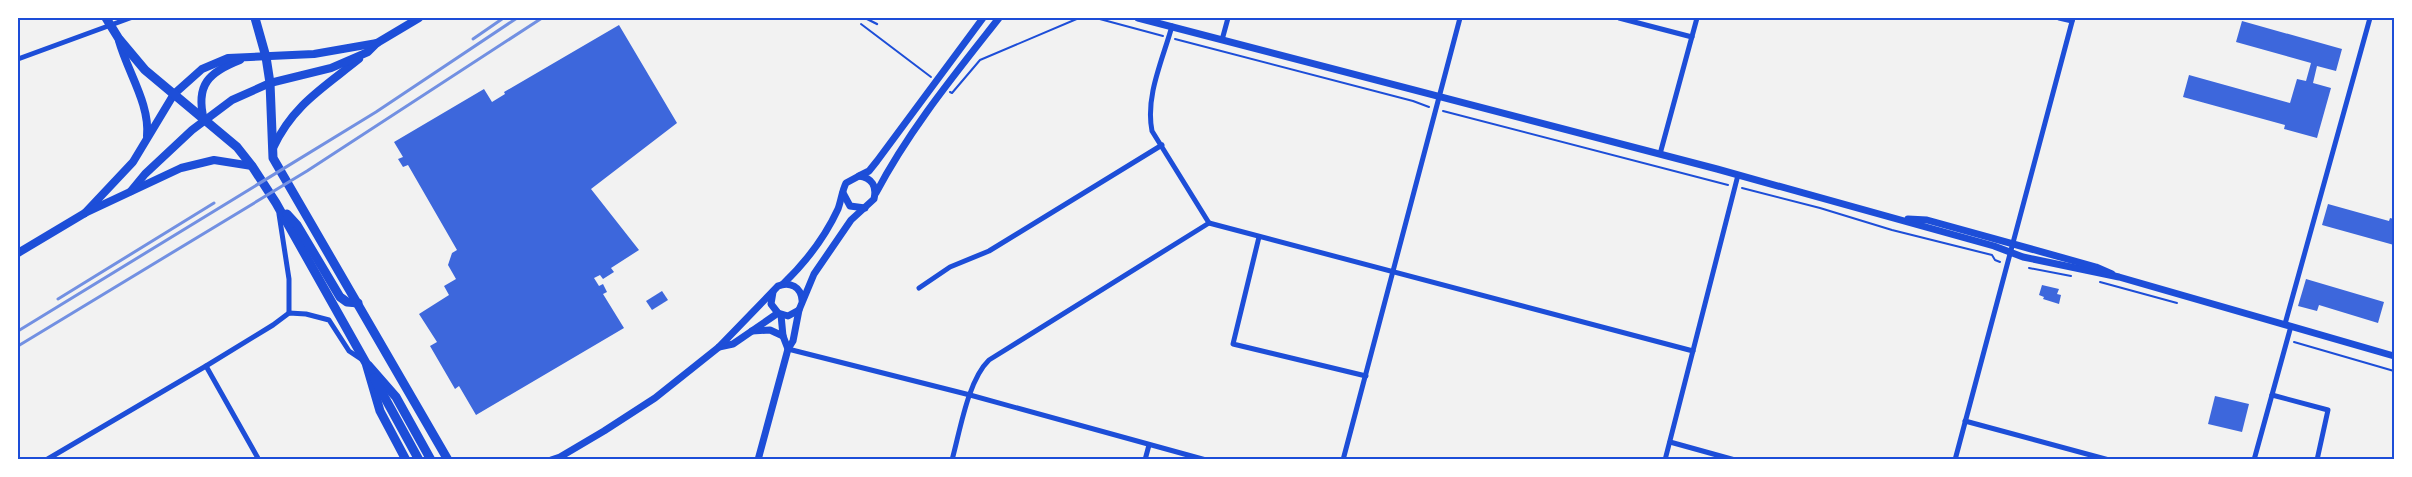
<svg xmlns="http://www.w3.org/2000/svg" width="2412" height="477" viewBox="0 0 2412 477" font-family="Commissioner,sans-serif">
  <rect width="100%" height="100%" fill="#f2f2f2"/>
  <g fill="#3d67dc">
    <path d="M2242 21 2342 49 2336 71 2317 66 2313 83 2331 88 2317 138 2284 129 2285 125 2183 97 2189 75 2290 103 2297 79 2306 81 2311 63 2236 42Z"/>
    <path d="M619 25 677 123 591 189 639 250 611 268 614 272 603 279 600 275 594 278 599 286 603 284 607 292 603 294 624 328 476 415 459 386 455 389 430 346 437 342 419 314 449 295 444 286 456 279 448 265 452 253 457 250 408 165 403 167 398 159 403 157 394 142 484 89 492 102 505 94 504 92Z"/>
    <path d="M2328 204 2389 221 2390 218 2394 219V245L2322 225Z"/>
    <path d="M2306 279 2384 302 2378 323 2319 305 2317 311 2298 306Z"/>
    <path d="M2042 285 2059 289 2057 294 2061 295 2059 304 2043 299 2044 297 2039 295Z"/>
    <path d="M662 291 668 300 652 310 646 301Z"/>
    <path d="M2215 396 2249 404 2242 432 2208 424Z"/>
  </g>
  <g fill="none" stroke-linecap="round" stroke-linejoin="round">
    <g stroke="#1d4ed8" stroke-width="2">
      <path d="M1096 18 1163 36"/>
      <path d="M861 24 931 77"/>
      <path d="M1175 39 1413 101 1429 107"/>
      <path d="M950 92 952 93 980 60 1079 18"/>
      <path d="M1443 111 1728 185"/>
      <path d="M1742 188 1820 208 1892 230 1992 255 1995 260 2000 262"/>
      <path d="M2029 268 2071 276"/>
      <path d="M2100 282 2177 303"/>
      <path d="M2294 342 2394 371"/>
    </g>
    <path stroke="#1d4ed8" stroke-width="2.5" d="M865 18 877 24"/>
    <g stroke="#1d4ed8" stroke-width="5">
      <path d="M1619 18 1692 37"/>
      <path d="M2059 18 2072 21"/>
      <path d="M1172 26C1163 59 1145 96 1152 131L1209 223 1693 351"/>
      <path d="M1222 40 1228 18"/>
      <path d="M18 59 130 18"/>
      <path d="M1660 154 1697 18"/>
      <path d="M279 214 289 279V313"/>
      <path d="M1259 237 1233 344 1366 376"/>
      <path d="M919 288 950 267 989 251 1162 145"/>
      <path d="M2285 324 2370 18"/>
      <path d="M788 349 970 395 1206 460"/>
      <path d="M206 366 259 460"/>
      <path d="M2272 395 2328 410 2317 460"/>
      <path d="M1965 421 2109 460"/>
      <path d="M1670 442 1735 460"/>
      <path d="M46 460 206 366 273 325 289 313 306 314 329 320 349 351 361 359"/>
      <path d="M952 460C960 431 968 380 989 360L1209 223"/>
      <path d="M1145 460 1149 445"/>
      <path d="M1343 460 1460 18"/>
      <path d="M1665 460 1738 175"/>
      <path d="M1955 460 2073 18"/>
      <path d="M2254 460 2291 326"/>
    </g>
    <g stroke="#1d4ed8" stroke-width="7">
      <path d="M1138 18 1717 169 1994 246 2023 257 2119 277 2394 356"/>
      <path d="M859 176 869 171 877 161 983 18"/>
      <path d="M843 193 850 206 865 208"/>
      <path d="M876 193C909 130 955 74 999 18"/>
      <path d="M1908 219 1927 220 2096 267 2112 274"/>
      <path d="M773 292 771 304 778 313 788 316 799 310 814 274 851 220 874 199C877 186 872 178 859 176L846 183C842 191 841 201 838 209 825 237 805 263 783 284"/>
      <path d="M781 315 783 336 788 349"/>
      <path d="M752 331 770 330 783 336"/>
      <path d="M719 347 733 344 778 313"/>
      <path d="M551 460 560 457 604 431 655 398 719 347 778 286C790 281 801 287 802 300"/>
      <path d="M758 460 788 349 793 341 799 310"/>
    </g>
    <g stroke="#1d4ed8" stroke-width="8">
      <path d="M119 41C128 73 150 104 147 136"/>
      <path d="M204 120C195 85 209 72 240 60"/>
      <path d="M273 148C293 105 323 88 359 59"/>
      <path d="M131 191 145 174 192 130 232 100 270 83 331 68 368 52 377 43 419 18"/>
      <path d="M85 213 133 162 174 94 202 69 228 58 314 54 377 43"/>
      <path d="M18 253 85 213 181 168 214 160 252 166"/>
    </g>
    <g stroke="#1d4ed8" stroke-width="9">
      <path d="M106 18 119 39 145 70 237 147 252 166 276 203 366 363 380 411 406 460"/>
      <path d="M255 18 266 57 270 83 273 158 448 460"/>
      <path d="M287 214 297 225 340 297 347 302 358 303"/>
      <path d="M368 365 396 397 431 460"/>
      <path d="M374 378 419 460"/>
    </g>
    <g stroke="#7290e2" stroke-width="3">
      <path d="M473 39 502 19"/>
      <path d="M58 299 214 203"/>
      <path d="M18 331 376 112 517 18"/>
      <path d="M18 346 307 171 542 18"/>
    </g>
  </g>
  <rect width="2412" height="477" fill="none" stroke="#ffffff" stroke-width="38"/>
  <rect x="19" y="19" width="2374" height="439" fill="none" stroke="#1d4ed8" stroke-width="2"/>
</svg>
